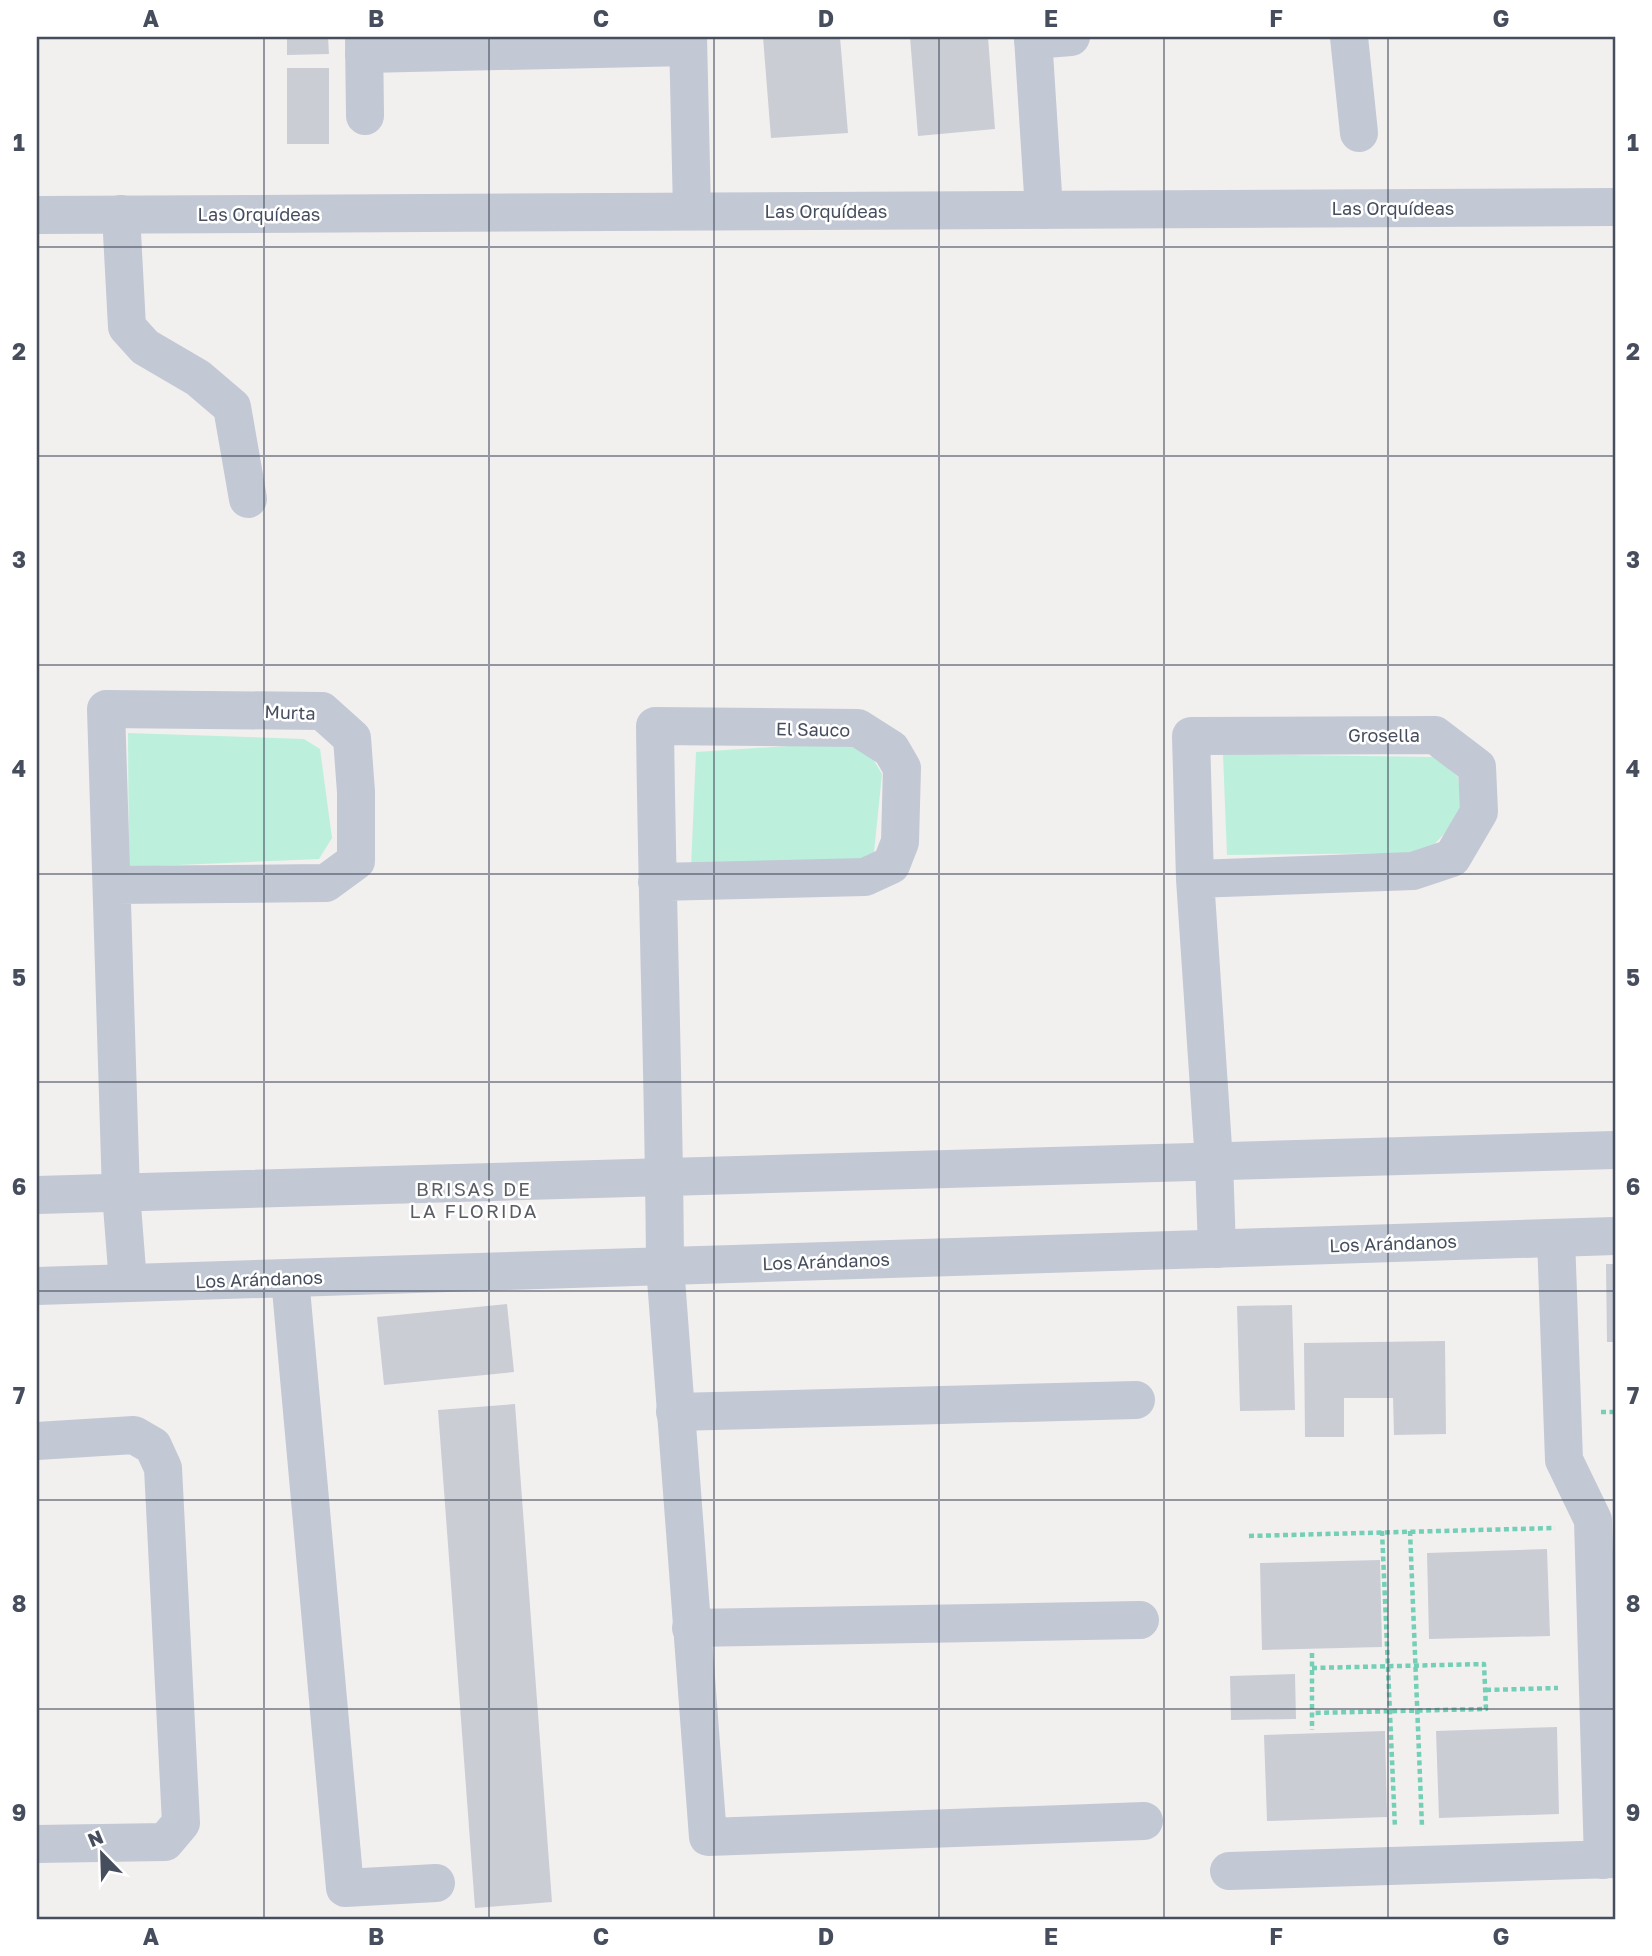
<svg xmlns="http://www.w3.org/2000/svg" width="1652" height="1956" viewBox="0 0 1652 1956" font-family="'Golos Text',sans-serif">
  <rect width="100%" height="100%" fill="#f2efef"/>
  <g fill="#bcf0dc">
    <path d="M128 733 304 739 320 749 332 838 319 859 129 867Z"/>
    <path d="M851 742 869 752 882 774 874 852 858 863 691 868 696 752Z"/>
    <path d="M1223 754 1435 757 1458 777 1462 809 1444 834 1426 853 1227 855Z"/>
  </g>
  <g fill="#cbcdd5">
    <path d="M287 37H328L329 54 287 55Z"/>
    <path d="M763 37H840L848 133 771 138Z"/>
    <path d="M910 37H988L995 129 918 136Z"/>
    <rect x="287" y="68" width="42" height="76"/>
    <path d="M1606 1264H1615V1342H1607Z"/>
    <path d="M507 1304 514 1372 384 1385 377 1317Z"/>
    <path d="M1292 1305 1295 1410 1240 1411 1237 1306Z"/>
    <path d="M1445 1341 1446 1434 1394 1435 1393 1398H1344V1437H1305L1304 1343Z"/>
    <path d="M515 1404 552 1902 475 1908 438 1410Z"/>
    <path d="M1547 1549 1550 1636 1429 1639 1427 1553Z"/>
    <path d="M1380 1560 1382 1647 1262 1650 1260 1563Z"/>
    <path d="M1295 1674 1296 1719 1231 1720 1230 1676Z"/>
    <path d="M1557 1727 1559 1814 1439 1818 1436 1731Z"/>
    <path d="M1385 1731 1387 1817 1267 1821 1264 1735Z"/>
  </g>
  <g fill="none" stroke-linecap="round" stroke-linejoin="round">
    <g stroke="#73cfb6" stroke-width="4.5" stroke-dasharray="5 3.5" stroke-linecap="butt">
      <path d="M1601 1412H1615"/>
      <path d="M1382 1531 1395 1828"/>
      <path d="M1410 1531 1422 1827"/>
      <path d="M1249 1536 1555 1528"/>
      <path d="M1312 1653V1730"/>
      <path d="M1312 1668 1484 1664 1486 1709 1312 1713"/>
      <path d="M1486 1690 1558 1688"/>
    </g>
    <g stroke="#c2c8d4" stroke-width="38">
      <path d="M364 37 365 116"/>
      <path d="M688 37 692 211"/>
      <path d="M1033 37 1044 210"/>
      <path d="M1349 37 1359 133"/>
      <path d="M1033 40 1071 37"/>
      <path d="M364 54 688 47"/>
      <path d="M121 214 127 327 145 347 198 378 232 407 248 499"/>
      <path d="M37 215 1615 207"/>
      <path d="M1195 879 1413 871 1452 858 1479 812 1477 767 1435 735 1191 736 1195 879 1214 1162 1217 1249"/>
      <path d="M657 882 865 877 891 865 900 842 902 768 891 749 858 728 655 726C657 906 664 1086 665 1266L708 1837 1144 1821"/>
      <path d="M113 885 326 883 356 861V792L352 738 322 711 106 709 121 1193 128 1283"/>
      <path d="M37 1195 1615 1150"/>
      <path d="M1556 1238 1564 1460 1593 1520 1603 1860"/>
      <path d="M290 1278 345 1888 436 1883"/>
      <path d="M37 1286 1615 1236"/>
      <path d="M675 1412 1136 1400"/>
      <path d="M37 1441 134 1435 153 1446 163 1468 181 1823 165 1842 37 1844"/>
      <path d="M691 1628 1140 1620"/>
      <path d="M1229 1871 1615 1859"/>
    </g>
  </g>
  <path fill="none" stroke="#464d5d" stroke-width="2" stroke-opacity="0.55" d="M264 37V1919M489 37V1919M714 37V1919M939 37V1919M1164 37V1919M1388 37V1919M37 247H1615M37 456H1615M37 665H1615M37 874H1615M37 1082H1615M37 1291H1615M37 1500H1615M37 1709H1615"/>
  <g text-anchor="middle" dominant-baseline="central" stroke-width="5" stroke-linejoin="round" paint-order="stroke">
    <g font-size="18" fill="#464d5d" stroke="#fff">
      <text x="1393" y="208">Las Orquídeas</text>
      <text x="826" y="211">Las Orquídeas</text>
      <text x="259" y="214">Las Orquídeas</text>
      <text transform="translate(290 712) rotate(2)">Murta</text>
      <text transform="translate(813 729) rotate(1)">El Sauco</text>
      <text x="1384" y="735">Grosella</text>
      <text transform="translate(1393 1243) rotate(-2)">Los Arándanos</text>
      <text transform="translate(826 1261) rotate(-2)">Los Arándanos</text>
      <text transform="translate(259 1279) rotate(-2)">Los Arándanos</text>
    </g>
    <g font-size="19" letter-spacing="2" fill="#5b5d64" stroke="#fff">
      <text x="474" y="1188">BRISAS DE<tspan x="474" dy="22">LA FLORIDA</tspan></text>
    </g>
  </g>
  <rect width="1652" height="1956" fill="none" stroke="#ffffff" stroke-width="77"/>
  <g transform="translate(102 1854) rotate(337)" stroke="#ffffff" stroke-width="5" paint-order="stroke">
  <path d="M0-5L12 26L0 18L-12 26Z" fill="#464d5d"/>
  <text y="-10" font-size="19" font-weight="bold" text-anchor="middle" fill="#464d5d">N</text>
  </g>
  <rect x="38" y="38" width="1576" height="1880" fill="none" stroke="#464d5d" stroke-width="2.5"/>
  <g font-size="23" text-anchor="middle" font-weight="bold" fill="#464d5d">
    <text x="151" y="27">A</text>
    <text x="376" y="27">B</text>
    <text x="601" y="27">C</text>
    <text x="826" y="27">D</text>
    <text x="1051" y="27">E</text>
    <text x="1276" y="27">F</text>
    <text x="1501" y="27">G</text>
    <text x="19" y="151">1</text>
    <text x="1633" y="151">1</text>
    <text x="19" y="360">2</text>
    <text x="1633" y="360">2</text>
    <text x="19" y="568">3</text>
    <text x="1633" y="568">3</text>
    <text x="19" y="777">4</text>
    <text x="1633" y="777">4</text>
    <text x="19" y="986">5</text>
    <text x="1633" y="986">5</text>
    <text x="19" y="1195">6</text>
    <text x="1633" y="1195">6</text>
    <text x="19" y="1404">7</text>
    <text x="1633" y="1404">7</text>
    <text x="19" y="1612">8</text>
    <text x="1633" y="1612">8</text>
    <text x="19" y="1821">9</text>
    <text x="1633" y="1821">9</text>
    <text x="151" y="1945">A</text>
    <text x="376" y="1945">B</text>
    <text x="601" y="1945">C</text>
    <text x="826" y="1945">D</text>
    <text x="1051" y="1945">E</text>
    <text x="1276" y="1945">F</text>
    <text x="1501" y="1945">G</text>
  </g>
</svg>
